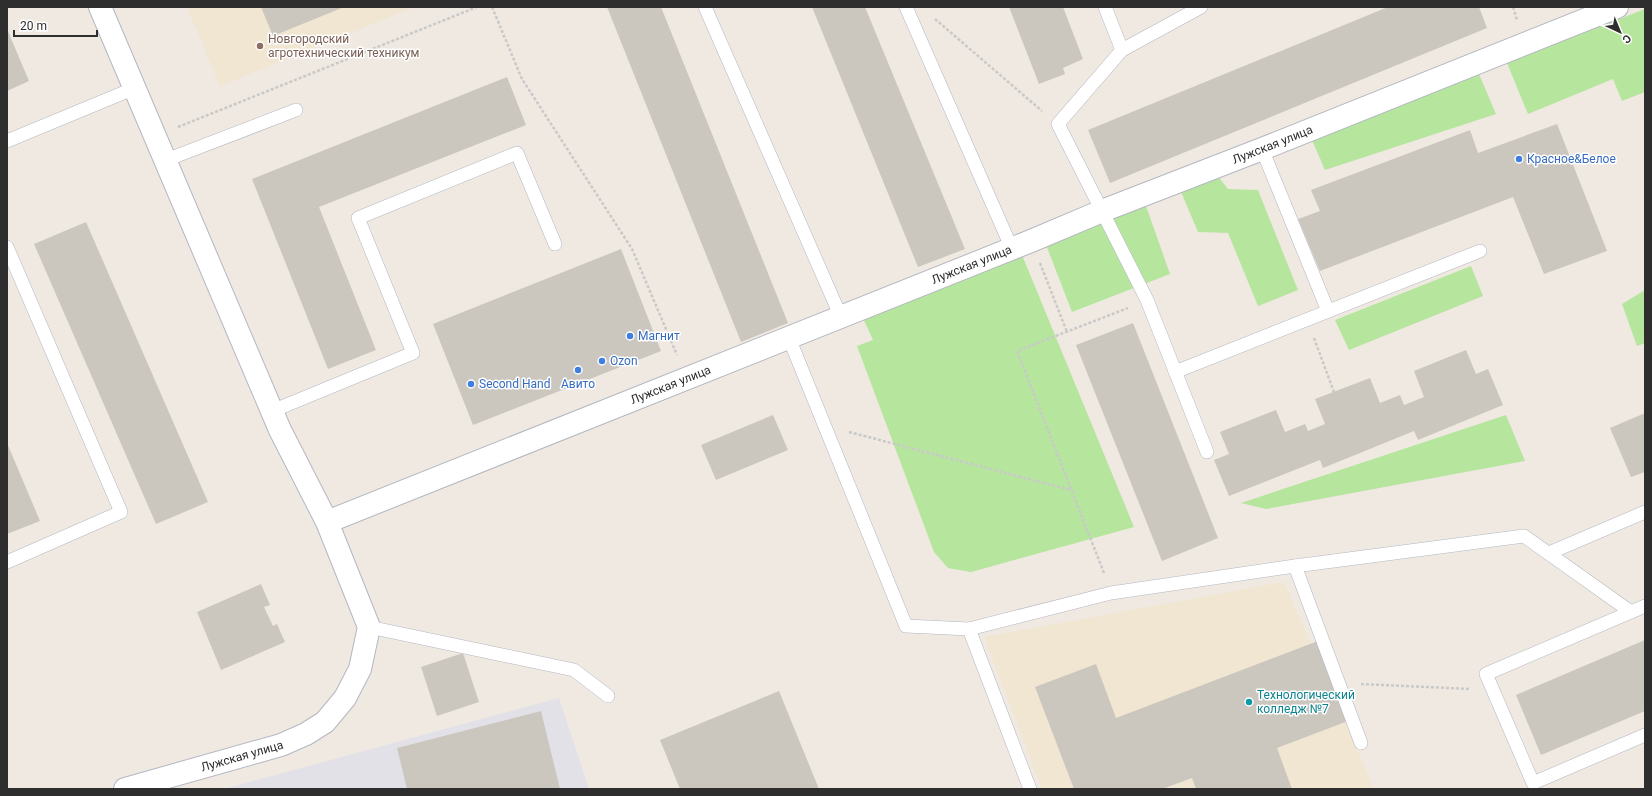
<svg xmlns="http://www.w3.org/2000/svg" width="1652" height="796" viewBox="0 0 1652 796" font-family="Roboto,sans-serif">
  <rect width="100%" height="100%" fill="#efe9e1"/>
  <path fill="#e3e1e8" d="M559 698 589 789H224Z"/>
  <g fill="#f0e6d1">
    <path d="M187 7H414L220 86Z"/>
    <path d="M1284 582 1374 789H1042L984 637Z"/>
  </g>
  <g fill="#b6e59e">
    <path d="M1645 9V92L1622 101 1613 79 1528 114 1507 63Z"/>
    <path d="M1479 74 1496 114 1325 170 1312 140Z"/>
    <path d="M1217 175 1228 189 1258 190 1298 290 1258 306 1228 233 1198 232 1179 187Z"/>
    <path d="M1146 206 1170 274 1072 312 1045 242Z"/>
    <path d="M1022 255 1134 527 971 572 948 568 934 552 857 346 873 340 862 316Z"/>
    <path d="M1471 266 1483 296 1349 350 1335 320Z"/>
    <path d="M1645 290V343L1637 346 1622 304Z"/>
    <path d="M1506 415 1525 461 1266 509 1241 503Z"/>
  </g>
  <g fill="#cbc7bf">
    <path d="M261 7H344L273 36Z"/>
    <path d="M607 7H661L788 323 741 342Z"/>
    <path d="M812 7H865L965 249 918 267Z"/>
    <path d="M1009 7H1063L1083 59 1063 68 1065 74 1039 84Z"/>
    <path d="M1388 7H1479L1487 28 1110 183 1088 130Z"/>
    <path d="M7 29 29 81 7 91Z"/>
    <path d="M507 77 526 125 319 207 376 350 328 369 252 179Z"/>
    <path d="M1557 124 1607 251 1544 274 1513 197 1320 271 1298 219 1320 211 1311 190 1470 130 1478 153Z"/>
    <path d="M86 222 208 502 156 524 34 244Z"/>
    <path d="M621 249 661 351 473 425 433 324Z"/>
    <path d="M1133 323 1218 538 1162 561 1076 345Z"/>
    <path d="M1466 350 1476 374 1488 369 1503 405 1418 440 1414 431 1323 468 1320 460 1229 496 1214 460 1229 454 1220 432 1276 410 1285 432 1305 424 1308 431 1325 424 1315 399 1370 378 1380 403 1400 395 1404 405 1424 397 1414 371Z"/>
    <path d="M1645 413V472L1631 477 1610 428Z"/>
    <path d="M773 415 788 450 716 480 701 445Z"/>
    <path d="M7 443 40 521 7 534Z"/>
    <path d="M261 584 270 605 264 607 273 626 277 624 285 642 221 670 197 612Z"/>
    <path d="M1645 640V711L1541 755 1516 695Z"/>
    <path d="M1318 641 1348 721 1277 748 1292 789H1196L1192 778 1162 789H1074L1035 687 1096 664 1116 718Z"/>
    <path d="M463 653 479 702 437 716 421 667Z"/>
    <path d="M779 691 819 789H680L660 740Z"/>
    <path d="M541 711 560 789H407L397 748Z"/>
  </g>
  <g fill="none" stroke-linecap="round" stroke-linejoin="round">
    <defs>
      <g id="lane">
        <path d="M705 7 841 317"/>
        <path d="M906 7 1012 249"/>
        <path d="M1105 7 1122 50"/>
        <path d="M1201 7 1122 50 1058 124 1147 300 1207 452"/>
        <path d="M7 141 135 88"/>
        <path d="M1262 149 1328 311"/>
        <path d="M166 160 296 110"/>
        <path d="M7 247 121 512 7 562"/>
        <path d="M789 338 906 626 969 629 1030 789"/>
        <path d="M1175 372 1480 251"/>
        <path d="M272 411 413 353 358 218 517 153 555 244"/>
        <path d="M1549 553 1645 512"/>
        <path d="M1295 566 1361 743"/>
        <path d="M1645 606 1486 674 1533 783 1645 735"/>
        <path d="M369 627 574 670 608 696"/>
        <path d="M969 629 1111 593 1295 566 1524 536 1631 612"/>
      </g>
      <g id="street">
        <path d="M100 7 280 430 327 522 369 627 360 669 345 698 325 722 306 734 281 745 125 789"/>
        <path id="s1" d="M327 522 1031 241 1102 211 1262 149 1617 7"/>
      </g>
    </defs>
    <use href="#lane" stroke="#b4b7c1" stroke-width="14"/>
    <use href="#street" stroke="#b4b7c1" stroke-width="24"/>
    <g stroke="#c9c9c9" stroke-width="2.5" stroke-dasharray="3 2" stroke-linecap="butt">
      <path d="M492 7 522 79 632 249 677 355"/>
      <path d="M1513 7 1517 20"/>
      <path d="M935 19 1042 111"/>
      <path d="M178 127 477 7"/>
      <path d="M1040 263 1067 332"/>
      <path d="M1314 338 1334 392"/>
      <path d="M849 432 1071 490"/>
      <path d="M1104 573 1017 351 1128 308"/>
      <path d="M1361 684 1470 689"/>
    </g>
    <use href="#lane" stroke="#fff" stroke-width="13"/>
    <use href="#street" stroke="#fff" stroke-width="22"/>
  </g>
  <circle fill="#8d6e63" stroke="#fff" stroke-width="1.5" cx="260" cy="46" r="4"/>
  <g fill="#3f7fe0" stroke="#fff" stroke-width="1.5">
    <circle cx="1519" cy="159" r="4"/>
    <circle cx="630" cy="336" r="4"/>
    <circle cx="602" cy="361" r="4"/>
    <circle cx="578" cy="370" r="4"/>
    <circle cx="471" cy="384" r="4"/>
  </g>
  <circle fill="#0f9aa8" stroke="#fff" stroke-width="1.5" cx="1249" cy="702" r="4"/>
  <g text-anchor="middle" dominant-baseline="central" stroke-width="3" stroke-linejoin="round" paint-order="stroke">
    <g font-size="12" fill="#785e54" stroke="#fff" text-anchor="start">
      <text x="268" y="39">Новгородский<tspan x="268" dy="14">агротехнический техникум</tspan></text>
    </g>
    <g font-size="12" fill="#2e2e2e" stroke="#fff">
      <text stroke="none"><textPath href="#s1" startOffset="1018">Лужская улица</textPath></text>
      <text stroke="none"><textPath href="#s1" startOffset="694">Лужская улица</textPath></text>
      <text stroke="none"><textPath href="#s1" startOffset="370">Лужская улица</textPath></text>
      <text transform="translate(242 756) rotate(-16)">Лужская улица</text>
    </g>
    <g font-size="12" fill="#366cbe" stroke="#fff" text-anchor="start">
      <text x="1527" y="159">Красное&amp;Белое</text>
      <text x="638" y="336">Магнит</text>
      <text x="610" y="361">Ozon</text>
      <text x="479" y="384">Second Hand</text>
      <text x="578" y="384" text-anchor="middle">Авито</text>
    </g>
    <g font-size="12" fill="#0d838f" stroke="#fff" text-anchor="start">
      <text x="1257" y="695">Технологический<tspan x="1257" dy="14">колледж №7</tspan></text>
    </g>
  </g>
  <rect width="1652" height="796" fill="none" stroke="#2e2e2e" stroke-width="16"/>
  <g transform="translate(1620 32) rotate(136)" stroke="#ffffff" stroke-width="3" paint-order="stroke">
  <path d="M0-3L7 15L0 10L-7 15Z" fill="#2e2e2e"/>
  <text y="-6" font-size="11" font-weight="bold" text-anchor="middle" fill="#2e2e2e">С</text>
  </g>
  <path d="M14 30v6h83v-6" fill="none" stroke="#2e2e2e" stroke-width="2"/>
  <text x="20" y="30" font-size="12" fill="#2e2e2e" stroke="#ffffff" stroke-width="3" paint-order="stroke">20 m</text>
</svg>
